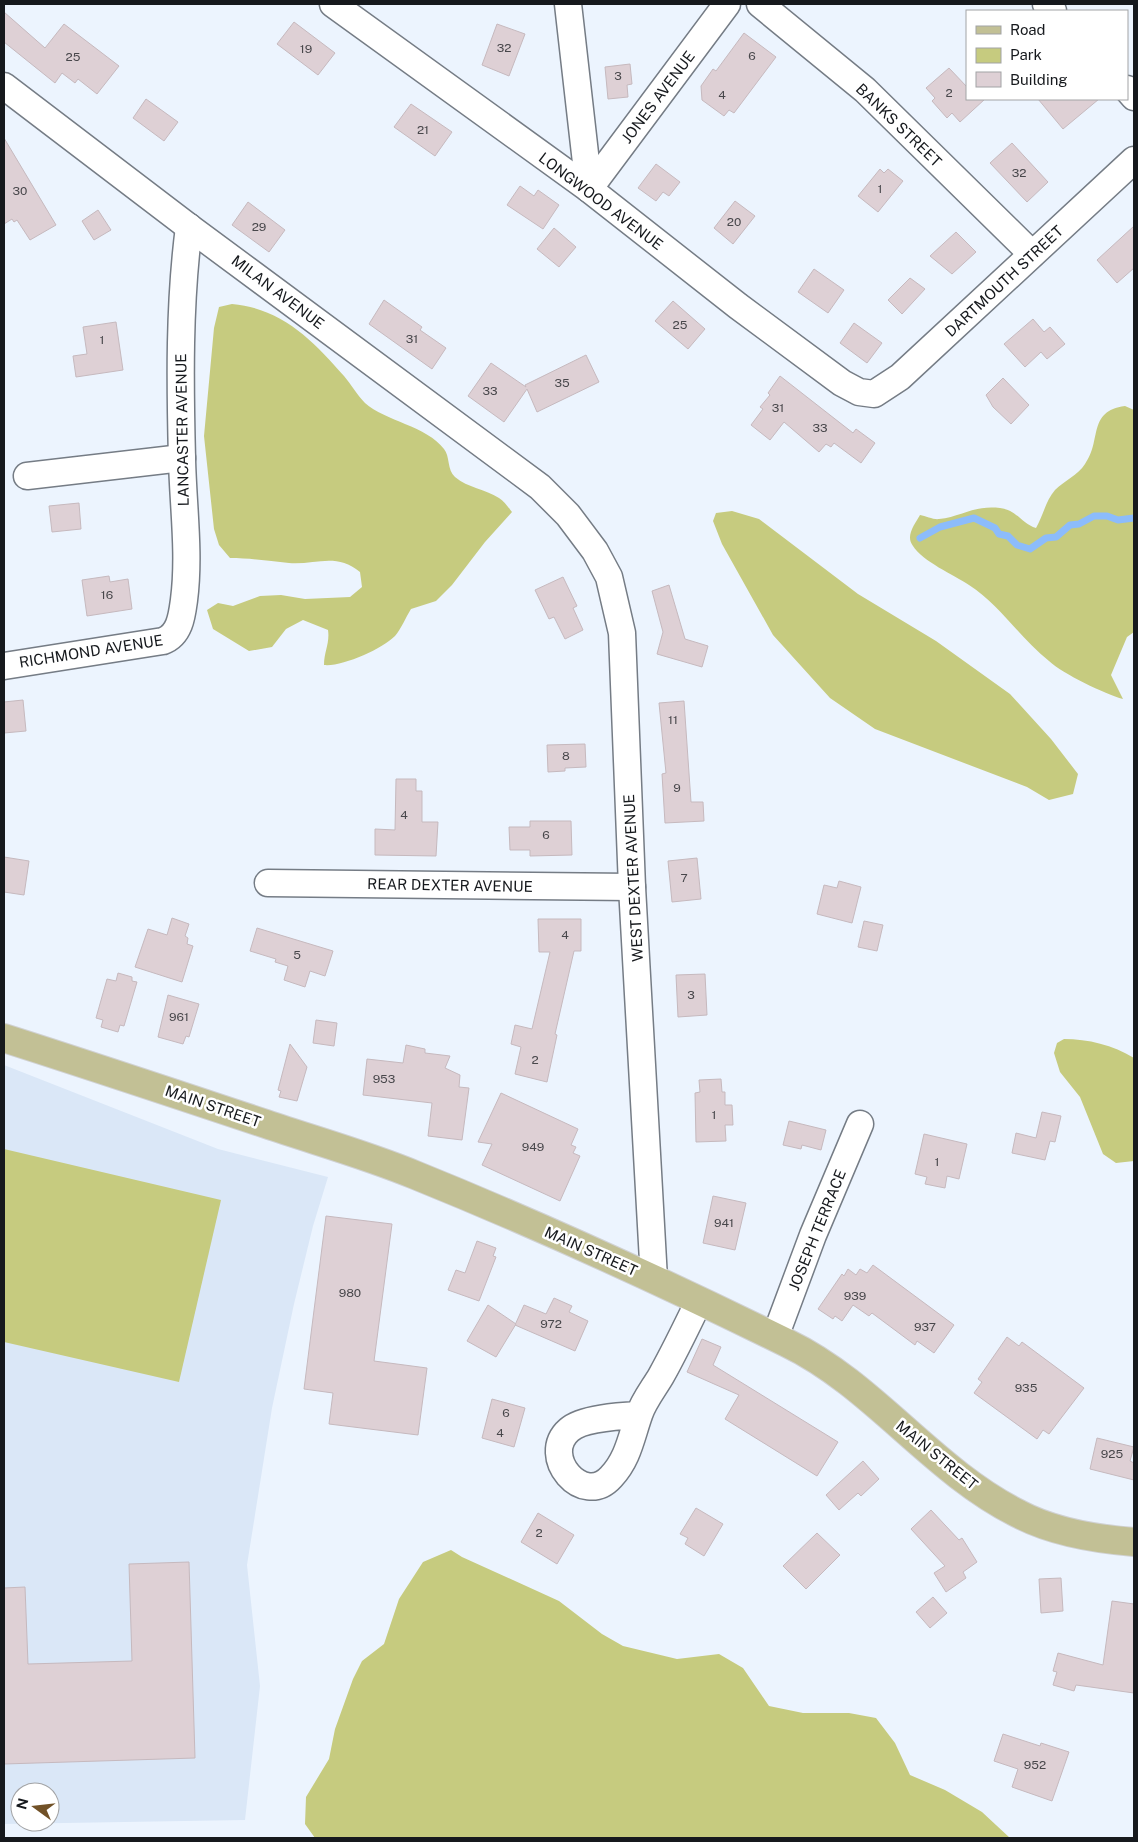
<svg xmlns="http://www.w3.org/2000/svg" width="1138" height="1842" viewBox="0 0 1138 1842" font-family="'Public Sans',sans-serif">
  <rect width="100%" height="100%" fill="#ecf4fe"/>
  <path fill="#dae7f7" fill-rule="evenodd" d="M4 1065 218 1149 328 1177 313 1226 294 1304 272 1408 247 1565 260 1686 245 1820 4 1824ZM20 1792H50V1822H20Z"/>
  <g fill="#c6cb7f">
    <path d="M232 304C281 308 313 340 344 376 351 384 357 395 365 403 385 421 427 426 444 449 450 456 447 470 455 477 468 488 485 489 499 498 504 501 508 507 512 512L485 542 452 585 436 601 411 609C406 617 401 629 395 636 382 649 342 667 324 665 324 652 330 643 328 630L303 620 286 629 272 647 249 651 213 629 207 610 218 603 233 606 260 596 281 595 305 599 350 597 362 587 360 572C336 552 316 565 289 563 269 561 250 558 230 558L219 545 214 529 204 436 214 328 219 307Z"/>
    <path d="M1125 406 1134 410V632L1127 637 1111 675 1123 699C1105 694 1063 674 1049 661 1020 638 1000 605 969 585 954 575 922 561 913 546 905 536 915 524 920 515 926 516 934 520 939 519 961 517 973 505 1000 508 1017 510 1022 524 1036 528 1043 516 1046 500 1055 490 1064 481 1078 475 1085 464 1102 441 1087 411 1125 406Z"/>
    <path d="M732 511 759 519 858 594 936 641 1010 694 1051 739 1078 774 1073 794 1049 800 1027 787 875 729 830 698 773 635 722 544 713 521 716 513Z"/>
    <path d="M1064 1039C1088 1039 1113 1045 1134 1058V1161L1116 1163 1103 1154 1080 1097 1060 1072 1054 1053 1057 1043Z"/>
    <path d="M4 1149 221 1200 179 1382 4 1342Z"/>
    <path d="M451 1550 462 1557 559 1601 602 1634 623 1646 677 1659 719 1654 743 1668 769 1706 803 1713H849L876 1718 895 1743 910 1775 945 1790 982 1812 1010 1838H315L305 1824 306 1797 329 1759 335 1729 353 1679 362 1661 384 1644 399 1599 423 1562Z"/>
  </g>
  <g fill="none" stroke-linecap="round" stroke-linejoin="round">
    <path stroke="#8cbcfb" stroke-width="7" d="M920 538 940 527 974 518 995 528 999 534 1008 536 1017 545 1030 549 1046 538 1056 537 1070 525 1079 524 1094 516H1107L1118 520 1134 518"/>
  </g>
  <g fill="#ded0d5" stroke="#c6b9be">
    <path d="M4 12 45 48 64 24 119 66 97 94 78 79 75 83 62 73 55 83 4 42Z"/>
    <path d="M294 22 335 53 318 75 277 44Z"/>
    <path d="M497 24 525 34 509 76 482 65Z"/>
    <path d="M744 33 776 57 734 113 729 110 724 116 702 100 701 86 713 69 716 71Z"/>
    <path d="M630 64 632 84 627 85 628 97 608 99 605 67Z"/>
    <path d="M949 68 967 87V99H985L960 122 952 113 947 118 932 101 935 98 926 88Z"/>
    <path d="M146 99 178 122 164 141 133 118Z"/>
    <path d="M1038 99H1099L1063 129Z"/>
    <path d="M411 104 452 132 435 156 394 127Z"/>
    <path d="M4 138 56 225 30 240 17 220 14 222 12 219 4 224Z"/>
    <path d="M1012 143 1048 182 1027 202 990 163Z"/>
    <path d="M656 164 680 182 669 196 663 192 656 201 638 188Z"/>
    <path d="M880 169 884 173 888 169 903 181 878 212 858 196Z"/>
    <path d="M520 186 534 196 538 190 559 205 543 229 507 205Z"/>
    <path d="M735 201 755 216 733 244 714 228Z"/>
    <path d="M248 202 285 230 269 252 232 225Z"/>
    <path d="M98 210 111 230 94 240 82 221Z"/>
    <path d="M1134 226V268L1117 283 1097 260Z"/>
    <path d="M554 228 576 247 559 267 537 249Z"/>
    <path d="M956 232 976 252 952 274 930 256Z"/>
    <path d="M814 269 844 290 828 313 798 292Z"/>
    <path d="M910 278 925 289 902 314 888 300Z"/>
    <path d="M384 300 422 327 420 330 446 348 432 369 369 324Z"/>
    <path d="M673 301 705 329 688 349 655 321Z"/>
    <path d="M1033 319 1044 332 1050 327 1065 344 1047 359 1041 352 1025 367 1004 344Z"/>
    <path d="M116 322 123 370 76 377 73 356 87 354 83 327Z"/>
    <path d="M854 323 882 343 867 363 840 343Z"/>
    <path d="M586 355 599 382 537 412 527 389 504 422 468 396 491 363 526 387 525 385Z"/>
    <path d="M780 376 853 433 856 429 875 443 861 463 834 443 831 447 826 444 819 452 784 422 770 440 751 425 763 409 760 407 770 395 768 393Z"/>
    <path d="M1003 378 1029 405 1011 424 993 407 986 395Z"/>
    <path d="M79 503 81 529 52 532 49 506Z"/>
    <path d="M109 576 110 582 128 579 132 609 87 616 82 580Z"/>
    <path d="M563 577 577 606 573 608 583 630 565 639 554 617 549 619 535 590Z"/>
    <path d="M669 585 685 639 708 646 702 667 657 654 663 632 652 591Z"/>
    <path d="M23 700 26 731 4 733V702Z"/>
    <path d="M684 701 691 802H703L704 821 665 823 662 774 666 773 659 703Z"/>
    <path d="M585 744 586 767 565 768V771L548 772 547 745Z"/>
    <path d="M396 779H416V791H422V822H438L436 856 375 855V829L395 830Z"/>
    <path d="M530 821H571L572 855 530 856V850H510L509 827H530Z"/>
    <path d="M4 857 29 861 24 895 4 892Z"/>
    <path d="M697 858 701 899 672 902 668 861Z"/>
    <path d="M839 881 861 887 852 923 817 914 824 885 837 888Z"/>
    <path d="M172 918 189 924 185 936 188 938 187 944 193 946 182 982 135 967 148 929 167 935Z"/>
    <path d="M538 919H581V951H574L555 1034 557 1035 547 1082 515 1074 521 1047 511 1044 515 1025 532 1029 550 952H539Z"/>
    <path d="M864 921 883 925 877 951 858 947Z"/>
    <path d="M257 928 333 951 325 976 310 971 305 987 284 980 288 966 275 962 276 959 250 951Z"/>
    <path d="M118 973 132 977V981L137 982 124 1026 120 1025 118 1032 101 1027 103 1020 96 1018 107 979 116 981Z"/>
    <path d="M705 974 707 1015 678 1017 676 975Z"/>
    <path d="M168 995 199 1004 189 1037 186 1036 183 1044 158 1037Z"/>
    <path d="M316 1020 337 1023 334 1046 313 1043Z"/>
    <path d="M290 1044 307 1067 297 1101 279 1097 281 1091 278 1090Z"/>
    <path d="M406 1045 425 1049V1053L450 1056 445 1068 460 1075 459 1087 469 1088 462 1140 428 1136 432 1103 363 1095 367 1059 403 1063Z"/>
    <path d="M721 1079 722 1092H725V1105H732L733 1125H725L726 1141 696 1142 695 1093 700 1092 699 1080Z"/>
    <path d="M501 1093 578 1129 571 1145 576 1147 573 1153 580 1156 560 1201 482 1165 492 1144 478 1142Z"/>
    <path d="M1042 1112 1061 1116 1055 1142 1050 1141 1045 1160 1012 1153 1016 1133 1036 1138Z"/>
    <path d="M789 1121 826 1130 821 1150 802 1145 801 1149 783 1145Z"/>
    <path d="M924 1134 967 1144 959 1179 947 1176 945 1188 925 1184 927 1177 915 1174Z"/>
    <path d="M713 1196 746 1203 735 1250 703 1243Z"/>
    <path d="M326 1216 392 1224 374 1361 427 1368 418 1435 329 1424 333 1393 304 1389Z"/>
    <path d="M477 1241 496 1248 493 1256 496 1257 479 1301 448 1290 456 1270 465 1273Z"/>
    <path d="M873 1265 954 1325 934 1353 917 1341 915 1345 872 1313 869 1316 853 1305 842 1321 835 1316 833 1319 818 1309 842 1274 844 1276 848 1269 856 1275 860 1269 867 1273Z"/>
    <path d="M554 1298 572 1306 569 1312 588 1321 575 1351 515 1325 524 1305 546 1314Z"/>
    <path d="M488 1305 516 1324 496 1357 467 1341Z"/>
    <path d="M1007 1337 1019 1346 1022 1342 1084 1388 1049 1434 1043 1430 1037 1439 974 1393 982 1382 978 1379Z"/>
    <path d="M702 1339 721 1347 713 1365 838 1442 817 1476 725 1419 739 1395 687 1372Z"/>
    <path d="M492 1399 525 1408 514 1447 482 1438Z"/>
    <path d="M1097 1438 1134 1447 1130 1461 1134 1463V1480L1090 1469Z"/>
    <path d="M863 1461 879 1479 861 1496 858 1493 839 1510 826 1495Z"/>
    <path d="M696 1508 723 1524 704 1556 685 1544 688 1538 680 1534Z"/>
    <path d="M931 1510 959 1540 962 1538 977 1562 963 1572 966 1578 946 1592 934 1573 945 1566 911 1529Z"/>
    <path d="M538 1513 574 1535 557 1564 521 1542Z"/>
    <path d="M817 1533 840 1555 806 1589 783 1566Z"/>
    <path d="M189 1562 195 1758 4 1764V1588L25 1587 28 1664 132 1661 129 1564Z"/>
    <path d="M1061 1578 1063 1611 1041 1613 1039 1579Z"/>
    <path d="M933 1597 947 1613 930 1628 916 1612Z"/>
    <path d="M1112 1601 1134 1604V1693L1076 1685 1074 1691 1053 1685 1057 1672 1053 1671 1058 1653 1103 1665Z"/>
    <path d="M1003 1734 1040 1746 1041 1743 1069 1752 1052 1801 1012 1787 1018 1769 994 1761Z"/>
  </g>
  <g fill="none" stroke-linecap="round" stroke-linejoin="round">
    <defs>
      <g id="minor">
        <path d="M333 4 589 189 738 306 842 383 859 392 874 394 900 377 1134 160"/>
        <path d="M568 4 589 189"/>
        <path d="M760 4 865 90 1032 254"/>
        <path d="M1046 4 1053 11"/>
        <path d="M4 86 189 227 540 487 568 515 595 551 609 577 622 633 632 887 654 1279"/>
        <path d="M1127 89 1134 97"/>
        <path d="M589 189 727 4"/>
        <path d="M27 476 182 458"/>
        <path d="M4 666 163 641C180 635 182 615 184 600 190 554 183 505 182 459 180 382 179 304 189 227"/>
        <path d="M268 883 632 887"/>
        <path d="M775 1337 813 1235 860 1124"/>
        <path d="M639 1415C621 1416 582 1418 569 1430 539 1456 583 1508 611 1477 628 1459 631 1438 639 1415 643 1402 654 1388 661 1376 675 1351 687 1326 699 1301"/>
      </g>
      <path id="major" d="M4 1038C92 1066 179 1095 266 1124 316 1141 367 1155 415 1175 541 1226 665 1283 787 1343 874 1385 932 1471 1019 1514 1053 1532 1096 1539 1134 1542"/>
    </defs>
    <use href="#minor" stroke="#757c85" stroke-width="29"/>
    <use href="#major" stroke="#d0d1d2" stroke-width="30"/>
    <use href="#minor" stroke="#fff" stroke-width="26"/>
    <use href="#major" stroke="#c2c095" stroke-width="28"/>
  </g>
  <g text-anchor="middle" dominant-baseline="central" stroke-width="5" stroke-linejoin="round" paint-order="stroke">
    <g font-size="12" fill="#48474b">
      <text x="504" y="48">32</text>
      <text x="306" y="49">19</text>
      <text x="752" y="56">6</text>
      <text x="73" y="57">25</text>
      <text x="618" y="76">3</text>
      <text x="949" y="93">2</text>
      <text x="722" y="95">4</text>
      <text x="423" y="130">21</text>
      <text x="1019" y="173">32</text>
      <text x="880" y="189">1</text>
      <text x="20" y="191">30</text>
      <text x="734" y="222">20</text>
      <text x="259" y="227">29</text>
      <text x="680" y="325">25</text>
      <text x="412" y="339">31</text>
      <text x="102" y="340">1</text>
      <text x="562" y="383">35</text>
      <text x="490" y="391">33</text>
      <text x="778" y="408">31</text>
      <text x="820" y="428">33</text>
      <text x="107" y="595">16</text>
      <text x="673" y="720">11</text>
      <text x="566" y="756">8</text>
      <text x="677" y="788">9</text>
      <text x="404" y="815">4</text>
      <text x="546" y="835">6</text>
      <text x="684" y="878">7</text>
      <text x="565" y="935">4</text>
      <text x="297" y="955">5</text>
      <text x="691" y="995">3</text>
      <text x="179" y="1017">961</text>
      <text x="535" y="1060">2</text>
      <text x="384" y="1079">953</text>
      <text x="714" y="1115">1</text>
      <text x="533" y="1147">949</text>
      <text x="937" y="1162">1</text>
      <text x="724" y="1223">941</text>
      <text x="350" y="1293">980</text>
      <text x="855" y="1296">939</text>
      <text x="551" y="1324">972</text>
      <text x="925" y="1327">937</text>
      <text x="1026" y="1388">935</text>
      <text x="506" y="1413">6</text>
      <text x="500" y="1433">4</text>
      <text x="1112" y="1454">925</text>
      <text x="539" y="1533">2</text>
      <text x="1035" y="1765">952</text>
    </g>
    <g font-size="15" fill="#16191d" stroke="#fff">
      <text transform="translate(658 97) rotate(-53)">JONES AVENUE</text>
      <text transform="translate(899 125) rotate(44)">BANKS STREET</text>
      <text transform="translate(601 201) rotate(37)">LONGWOOD AVENUE</text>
      <text transform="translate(1004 281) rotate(-43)">DARTMOUTH STREET</text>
      <text transform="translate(278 292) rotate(37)">MILAN AVENUE</text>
      <text transform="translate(182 430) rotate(-91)">LANCASTER AVENUE</text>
      <text transform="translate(91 651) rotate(-9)">RICHMOND AVENUE</text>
      <text transform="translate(633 878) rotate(-93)">WEST DEXTER AVENUE</text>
      <text transform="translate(450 885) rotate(1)">REAR DEXTER AVENUE</text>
      <text transform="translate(213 1106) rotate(19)">MAIN STREET</text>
      <text transform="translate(817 1230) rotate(-68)">JOSEPH TERRACE</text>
      <text transform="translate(591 1251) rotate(24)">MAIN STREET</text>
      <text transform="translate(937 1455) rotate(39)">MAIN STREET</text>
    </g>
  </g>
  <rect width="1138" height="1842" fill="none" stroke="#16191d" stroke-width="10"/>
  <rect x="966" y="10" width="162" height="90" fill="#ffffff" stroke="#a2a3a5"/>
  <rect x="976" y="26" width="25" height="8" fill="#c2c095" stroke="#a2a3a5"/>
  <text x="1010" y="35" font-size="15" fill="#16191d">Road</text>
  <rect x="976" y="48" width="25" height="15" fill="#c6cb7f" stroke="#a2a3a5"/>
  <text x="1010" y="60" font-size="15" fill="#16191d">Park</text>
  <rect x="976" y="72" width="25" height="15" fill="#ded0d5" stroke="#a2a3a5"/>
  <text x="1010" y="85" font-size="15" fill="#16191d">Building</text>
  <g transform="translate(35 1807) rotate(285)"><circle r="24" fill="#ffffff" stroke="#a2a3a5"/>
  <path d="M0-4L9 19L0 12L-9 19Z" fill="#715127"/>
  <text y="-8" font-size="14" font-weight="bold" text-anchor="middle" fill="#16191d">N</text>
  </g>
</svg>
